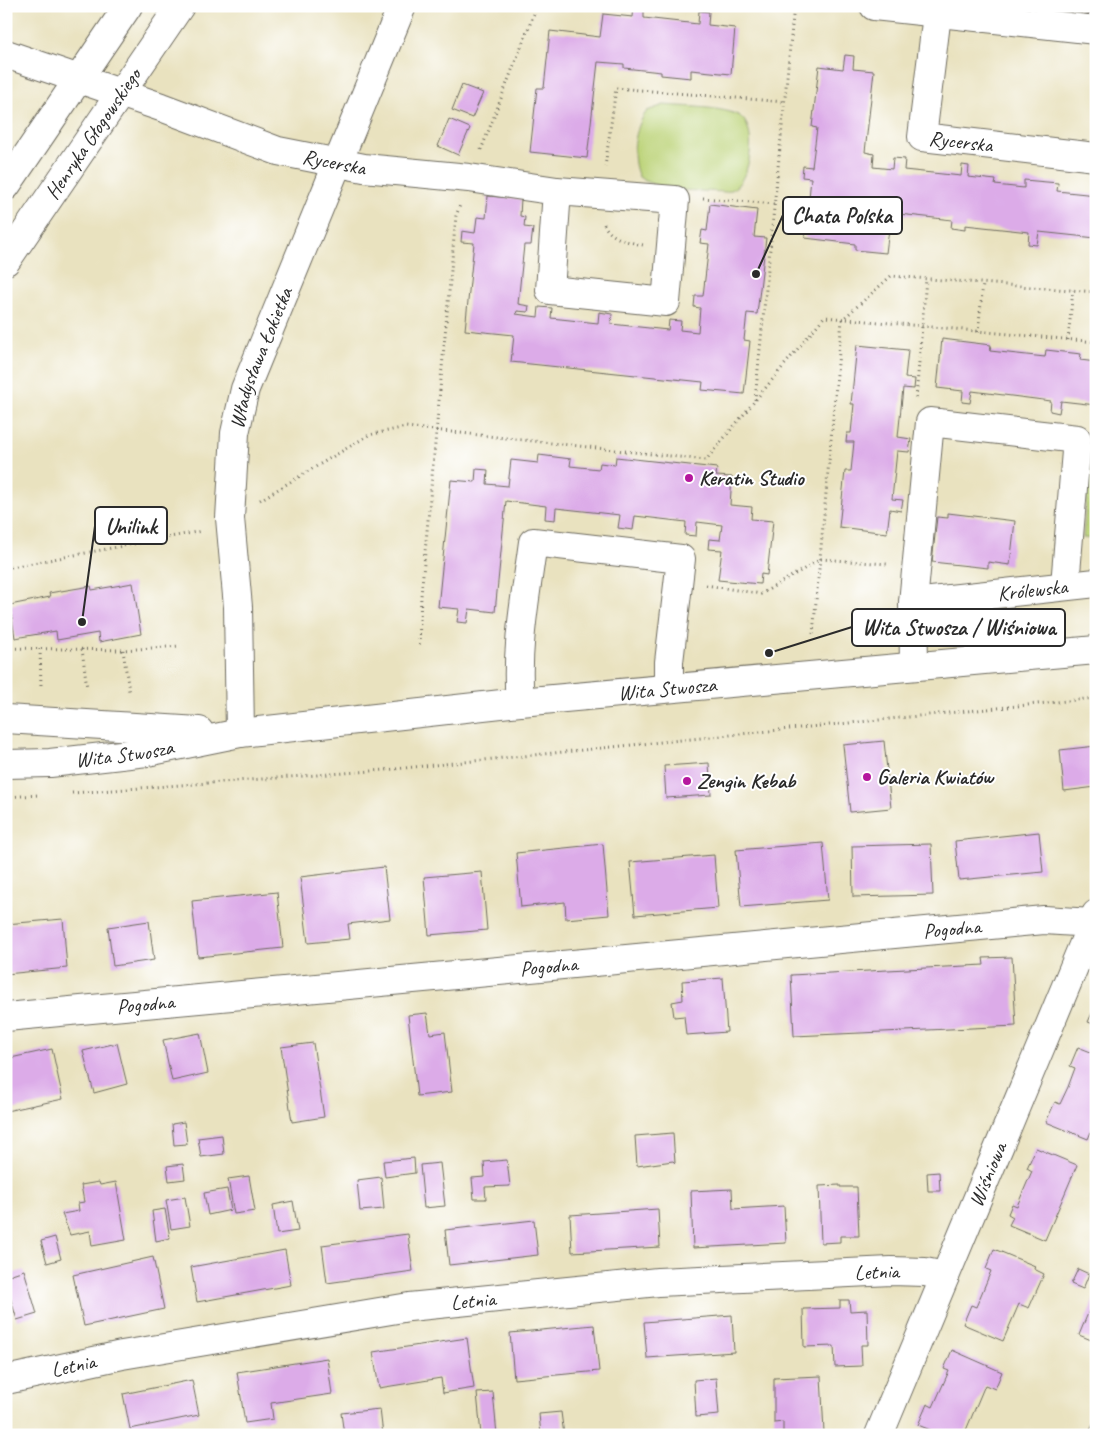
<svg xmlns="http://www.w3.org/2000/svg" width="1102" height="1441" viewBox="0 0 1102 1441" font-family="Caveat,sans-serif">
  <rect width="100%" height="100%" fill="#fff"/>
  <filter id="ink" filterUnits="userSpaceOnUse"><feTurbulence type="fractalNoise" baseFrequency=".02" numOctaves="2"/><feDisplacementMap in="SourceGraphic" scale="10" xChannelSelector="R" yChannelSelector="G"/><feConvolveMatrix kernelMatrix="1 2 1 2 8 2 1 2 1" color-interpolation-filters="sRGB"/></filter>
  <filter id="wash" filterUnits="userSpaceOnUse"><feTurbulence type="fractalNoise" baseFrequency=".0096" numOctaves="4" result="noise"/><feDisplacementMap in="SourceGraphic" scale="20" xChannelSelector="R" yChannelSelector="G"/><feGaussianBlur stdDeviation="1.12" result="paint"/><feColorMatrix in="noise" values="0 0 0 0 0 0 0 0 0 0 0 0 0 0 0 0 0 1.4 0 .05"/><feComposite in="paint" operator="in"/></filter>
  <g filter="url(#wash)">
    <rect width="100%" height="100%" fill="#e9e2bf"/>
    <g fill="#bbd377" stroke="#737f51">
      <path d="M664 105C683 107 726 106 741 117 759 131 750 190 725 192 697 190 662 193 639 177 630 158 634 127 647 111Z"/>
      <path d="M1091 440H1096V539L1083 538Z"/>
    </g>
    <g id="blocks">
      <g fill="#dcabe8">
        <path d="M634 6H644V18L698 24 699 11 709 12 708 25 735 28 731 74 691 70V78L661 75V72L624 68V64L598 62 587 158 530 152 537 88H544L550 31 600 37 603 14 633 17Z"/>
        <path d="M1076 6H1090L1088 21 1080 20 1082 8Z"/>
        <path d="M845 55 854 56 853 69 874 71 865 152 874 154 873 167 892 169 893 158 905 159 904 170 961 176 962 165 969 166 968 177 996 180 995 185 1024 188V180L1058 183 1057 191 1096 195V238L1039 232 1037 245 1028 244 1029 232 965 225V230L951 228 952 220 899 214 898 222 890 221 886 253 855 250V244L805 238 811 178 802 177 803 166 812 167 817 128 812 127 819 66 843 69Z"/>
        <path d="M462 85 483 93 472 118 452 110Z"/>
        <path d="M449 119 470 128 458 155 438 146Z"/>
        <path d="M488 196 521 199 520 216 525 217 524 227 533 228 531 245H524L518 304 529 306 528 312 517 311 516 314 538 317 539 307 552 308 551 318 598 323 599 312 612 314 611 324 668 330 669 320 681 321 680 330 698 332 700 308 694 307 695 296H703L709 244 700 243 702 230 707 231 710 204 757 210 754 237 766 238 757 314 747 313 744 340 750 341 744 394 702 390 703 382 511 362 514 335 465 330 474 243 461 242 462 231 475 233 477 217 486 218Z"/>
        <path d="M942 339 991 345 990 351 1045 357 1046 350 1081 354 1080 360 1096 362V405L1061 401 1059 413 1050 411 1051 401 972 391 970 403 962 402 963 391 937 388Z"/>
        <path d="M857 345 908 350 905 378 915 379 914 389 903 388 898 437 911 439 909 452 897 451 892 499 903 500 901 511 890 509 887 533 839 527 845 471H851L854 442H846L847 433H851L854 404H851Z"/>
        <path d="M539 455 571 459 570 466 599 469 600 463 615 465 616 457 717 468 716 476 732 477 730 505 752 507 751 519 773 521 767 575 761 574 760 584 718 580 722 550 708 549 709 539 720 540 722 525 697 522 696 536 685 535 686 522 635 516 633 530 618 528 620 515 556 508 555 520 545 519 546 506 506 501 495 612 469 609 467 623 457 622 459 609 438 607 451 480 475 482 476 469 488 470 487 484 508 486 511 460 538 463Z"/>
        <path d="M948 513 1015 521 1010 565 988 562V568L932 562 937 517 948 518Z"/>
        <path d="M133 583 141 634 99 642 98 633 57 640 56 631 15 638 10 605 50 597 49 593 91 586 92 590Z"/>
        <path d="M884 741 891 808 850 812 843 745Z"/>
        <path d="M1096 746V787L1064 791 1060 750Z"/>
        <path d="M709 763 711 795 666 798 664 766Z"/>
        <path d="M1039 832 1043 872 959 880 955 841Z"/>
        <path d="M823 843 828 900 741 907 736 850Z"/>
        <path d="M603 844 609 915 566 919 565 902 521 907 516 853Z"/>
        <path d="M931 844 933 895 853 897 852 846Z"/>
        <path d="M714 855 718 908 635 915 630 862Z"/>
        <path d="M384 867 390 919 348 924 350 939 308 943 300 877Z"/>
        <path d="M482 872 487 930 429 935 424 877Z"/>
        <path d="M277 892 283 948 198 957 192 901Z"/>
        <path d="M63 919 67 968 6 974V924Z"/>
        <path d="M149 921 154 960 113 966 108 927Z"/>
        <path d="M1012 957 1016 1026 794 1036 791 975 984 965 983 958Z"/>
        <path d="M723 978 727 1032 686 1035 684 1016 674 1017 672 1002 683 1000 682 981Z"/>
        <path d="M1096 1004V1025L1088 1022Z"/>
        <path d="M427 1013 430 1034 445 1032 452 1092 417 1096 408 1015Z"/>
        <path d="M200 1033 208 1073 172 1081 163 1040Z"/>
        <path d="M117 1043 127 1084 94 1093 83 1051Z"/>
        <path d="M313 1043 324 1117 292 1122 281 1047Z"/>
        <path d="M1078 1047 1096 1054V1120L1088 1139 1046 1122 1055 1102 1060 1104 1068 1087 1075 1068 1070 1066Z"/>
        <path d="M52 1049 63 1099 6 1111V1059Z"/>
        <path d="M184 1122 187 1144 174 1145 172 1124Z"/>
        <path d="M673 1133 675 1163 673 1161 637 1166 635 1136Z"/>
        <path d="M222 1135 224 1154 201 1157 198 1138Z"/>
        <path d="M1036 1148 1077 1165 1045 1240 1009 1225 1013 1217 1008 1214 1012 1204 1017 1206 1032 1171 1027 1168Z"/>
        <path d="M414 1158 415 1173 385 1177 383 1161Z"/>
        <path d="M507 1160 510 1186 485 1187 486 1199H474L472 1178 485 1177 484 1162Z"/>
        <path d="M440 1163 445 1206 424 1208 420 1165Z"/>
        <path d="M183 1164 185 1179 169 1181 167 1166Z"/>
        <path d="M939 1172 940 1191H928L927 1173Z"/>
        <path d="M249 1176 255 1211 234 1214 228 1179Z"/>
        <path d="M381 1177 384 1209 360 1211 357 1180Z"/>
        <path d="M99 1182 100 1185 116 1182 126 1240 92 1246 90 1231 70 1235 62 1214 79 1211 78 1203 84 1202 81 1185Z"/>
        <path d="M840 1185V1187H857L859 1236H840V1242L821 1243 819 1186Z"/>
        <path d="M227 1189 231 1210 208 1215 204 1193Z"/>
        <path d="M732 1189 733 1209 784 1206 786 1243 693 1248 691 1191Z"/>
        <path d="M185 1197 190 1226 171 1229 166 1200Z"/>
        <path d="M293 1201 298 1231 277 1234 273 1205Z"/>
        <path d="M165 1209 170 1238 156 1241 152 1211Z"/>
        <path d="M658 1209 660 1247 572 1252 570 1215Z"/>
        <path d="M534 1220 538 1255 449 1265 445 1230Z"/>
        <path d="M408 1234 413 1271 327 1283 322 1245Z"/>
        <path d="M55 1237 61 1259 47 1263 41 1241Z"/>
        <path d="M994 1249 1035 1266 1034 1269 1044 1274 1029 1308 1019 1304 1003 1341 963 1324 971 1305 976 1307 991 1271 986 1269Z"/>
        <path d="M285 1250 291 1285 197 1302 191 1267Z"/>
        <path d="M153 1257 164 1309 84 1326 73 1275Z"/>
        <path d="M1078 1269 1089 1274 1083 1289 1071 1284Z"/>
        <path d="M24 1270 37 1314 17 1320 9 1293 6 1294V1276Z"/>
        <path d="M1096 1294V1342L1079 1335Z"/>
        <path d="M840 1300H849L850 1311 867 1310 868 1345H861L862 1366 835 1367 834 1346 804 1347 803 1309 840 1308Z"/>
        <path d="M732 1315 734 1352 647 1358 644 1322Z"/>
        <path d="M594 1325 599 1371 514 1379 510 1333Z"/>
        <path d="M467 1338 474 1388 443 1393 441 1378 379 1388 373 1352Z"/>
        <path d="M952 1350 1002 1372 995 1389 985 1385 964 1435H943L918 1425 927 1404 933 1407 949 1371 944 1369Z"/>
        <path d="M327 1358 332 1394 271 1403 273 1419 245 1423 237 1372Z"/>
        <path d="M821 1376 824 1432 816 1433 817 1435H783V1422L774 1423V1378Z"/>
        <path d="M716 1378 719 1415 696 1417 694 1380Z"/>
        <path d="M192 1380 199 1415 130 1429 123 1394Z"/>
        <path d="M493 1392 497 1435H481L477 1393Z"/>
        <path d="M380 1409 383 1435H344L341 1413Z"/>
        <path d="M561 1412 564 1435H541L539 1414Z"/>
        <path d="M1096 1418V1435H1088Z"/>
      </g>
    </g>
  </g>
  <g filter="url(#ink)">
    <use href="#blocks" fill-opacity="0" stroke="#6e6b5f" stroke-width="1"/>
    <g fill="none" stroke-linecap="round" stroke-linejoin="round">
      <defs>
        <g id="street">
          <path d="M874 6 1096 30"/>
          <path id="s1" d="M938 6 922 137 1096 157"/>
          <path id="s2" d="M6 54 161 107 278 151 364 168 469 178 557 191 550 290 666 302 675 200 557 191"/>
          <path d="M913 603 930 422 1077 439 1065 585"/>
          <path id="s3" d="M914 665 913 603 1096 583"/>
          <path d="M520 702C515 649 526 595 533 542L681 559 669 662V687"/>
          <path id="s4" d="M240 733 238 607 230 518 235 433 245 389 402 6"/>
          <path id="s5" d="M6 1017 1044 920 1092 923"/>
          <path id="s6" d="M6 1380 122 1355 409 1307 658 1282 891 1271 925 1272 945 1276"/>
          <path id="s7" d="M879 1435 1096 914"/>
        </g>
        <g id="secondary">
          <path d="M6 186 128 6"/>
          <path id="s8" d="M6 261 180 6"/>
          <path d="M6 719 199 731"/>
          <path id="s9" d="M6 764 50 763 147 752 240 733 520 702 1096 650"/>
        </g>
      </defs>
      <use href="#street" stroke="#6e6b5f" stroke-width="30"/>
      <use href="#secondary" stroke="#6e6b5f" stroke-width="30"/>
      <g stroke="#6e6b5f" stroke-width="3" stroke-dasharray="1 4" stroke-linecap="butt">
        <path d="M481 150 537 6"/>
        <path d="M605 167 616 88 785 102"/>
        <path d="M703 198 775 204"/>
        <path d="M604 224C610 239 629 242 643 245"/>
        <path d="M978 332 983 284"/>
        <path d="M1068 340 1073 290"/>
        <path d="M916 398 926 279"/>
        <path d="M755 400 794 6"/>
        <path d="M260 500 369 435 406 427 706 460 824 317 1096 342"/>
        <path d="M6 568 202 531"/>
        <path d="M706 585 761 594 821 559 887 564"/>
        <path d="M813 634 842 320 891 276 1096 292"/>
        <path d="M419 645 421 596 456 216 460 205"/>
        <path d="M6 648 123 650 180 646"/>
        <path d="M40 649 41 686"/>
        <path d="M82 649 87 688"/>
        <path d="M123 650 129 691"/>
        <path d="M72 793 385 770 1096 698"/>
        <path d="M6 797 38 795"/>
      </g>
      <use href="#street" stroke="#fff" stroke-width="28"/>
      <use href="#secondary" stroke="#fff" stroke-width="28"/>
    </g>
  </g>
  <g fill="#b5179e" stroke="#fff" stroke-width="2">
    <circle cx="689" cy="478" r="5"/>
    <circle cx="867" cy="777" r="5"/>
    <circle cx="687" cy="781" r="5"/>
  </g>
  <g text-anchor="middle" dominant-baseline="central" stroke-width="4" stroke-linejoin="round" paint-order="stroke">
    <g font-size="21" fill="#2b2b2b" stroke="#fff">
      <text stroke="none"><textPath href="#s8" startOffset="154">Henryka Głogowskiego</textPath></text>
      <text stroke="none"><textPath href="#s1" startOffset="171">Rycerska</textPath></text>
      <text stroke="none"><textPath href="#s2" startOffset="346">Rycerska</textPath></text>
      <text stroke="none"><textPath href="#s4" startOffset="380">Władysława Łokietka</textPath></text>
      <text stroke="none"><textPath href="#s3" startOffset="182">Królewska</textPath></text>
      <text stroke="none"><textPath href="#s9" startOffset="666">Wita Stwosza</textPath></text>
      <text stroke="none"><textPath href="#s9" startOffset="119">Wita Stwosza</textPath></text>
      <text stroke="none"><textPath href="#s5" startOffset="950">Pogodna</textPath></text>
      <text stroke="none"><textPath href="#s5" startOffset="545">Pogodna</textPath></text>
      <text stroke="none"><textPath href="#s5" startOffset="140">Pogodna</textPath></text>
      <text stroke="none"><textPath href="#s7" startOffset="282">Wiśniowa</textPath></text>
      <text stroke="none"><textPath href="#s6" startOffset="879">Letnia</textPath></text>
      <text stroke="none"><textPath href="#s6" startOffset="474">Letnia</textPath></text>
      <text stroke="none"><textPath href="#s6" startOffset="69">Letnia</textPath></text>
    </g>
    <g font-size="21" font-weight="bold" fill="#2b2b2b" stroke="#fff" text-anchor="start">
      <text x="699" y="478">Keratin Studio</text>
      <text x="877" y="777">Galeria Kwiatów</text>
      <text x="697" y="781">Zengin Kebab</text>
    </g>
  </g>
  <path fill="none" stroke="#2b2b2b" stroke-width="2" d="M756 274L783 215M82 622L95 526M769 653L852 627"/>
  <g fill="#2b2b2b" stroke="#fff" stroke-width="2">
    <circle cx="756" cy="274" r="5"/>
    <circle cx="82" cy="622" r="5"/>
    <circle cx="769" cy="653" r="5"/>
  </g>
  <g fill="#fff" stroke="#2b2b2b" stroke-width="2">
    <rect x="783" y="197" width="119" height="37" rx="5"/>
    <rect x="95" y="507" width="72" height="37" rx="5"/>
    <rect x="852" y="609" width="213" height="37" rx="5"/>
  </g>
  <g font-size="22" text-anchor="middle" font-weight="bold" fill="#2b2b2b">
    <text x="842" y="223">Chata Polska</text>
    <text x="131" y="534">Unilink</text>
    <text x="959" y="635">Wita Stwosza / Wiśniowa</text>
  </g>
  <rect width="1102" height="1441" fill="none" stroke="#fff" stroke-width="25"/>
</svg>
